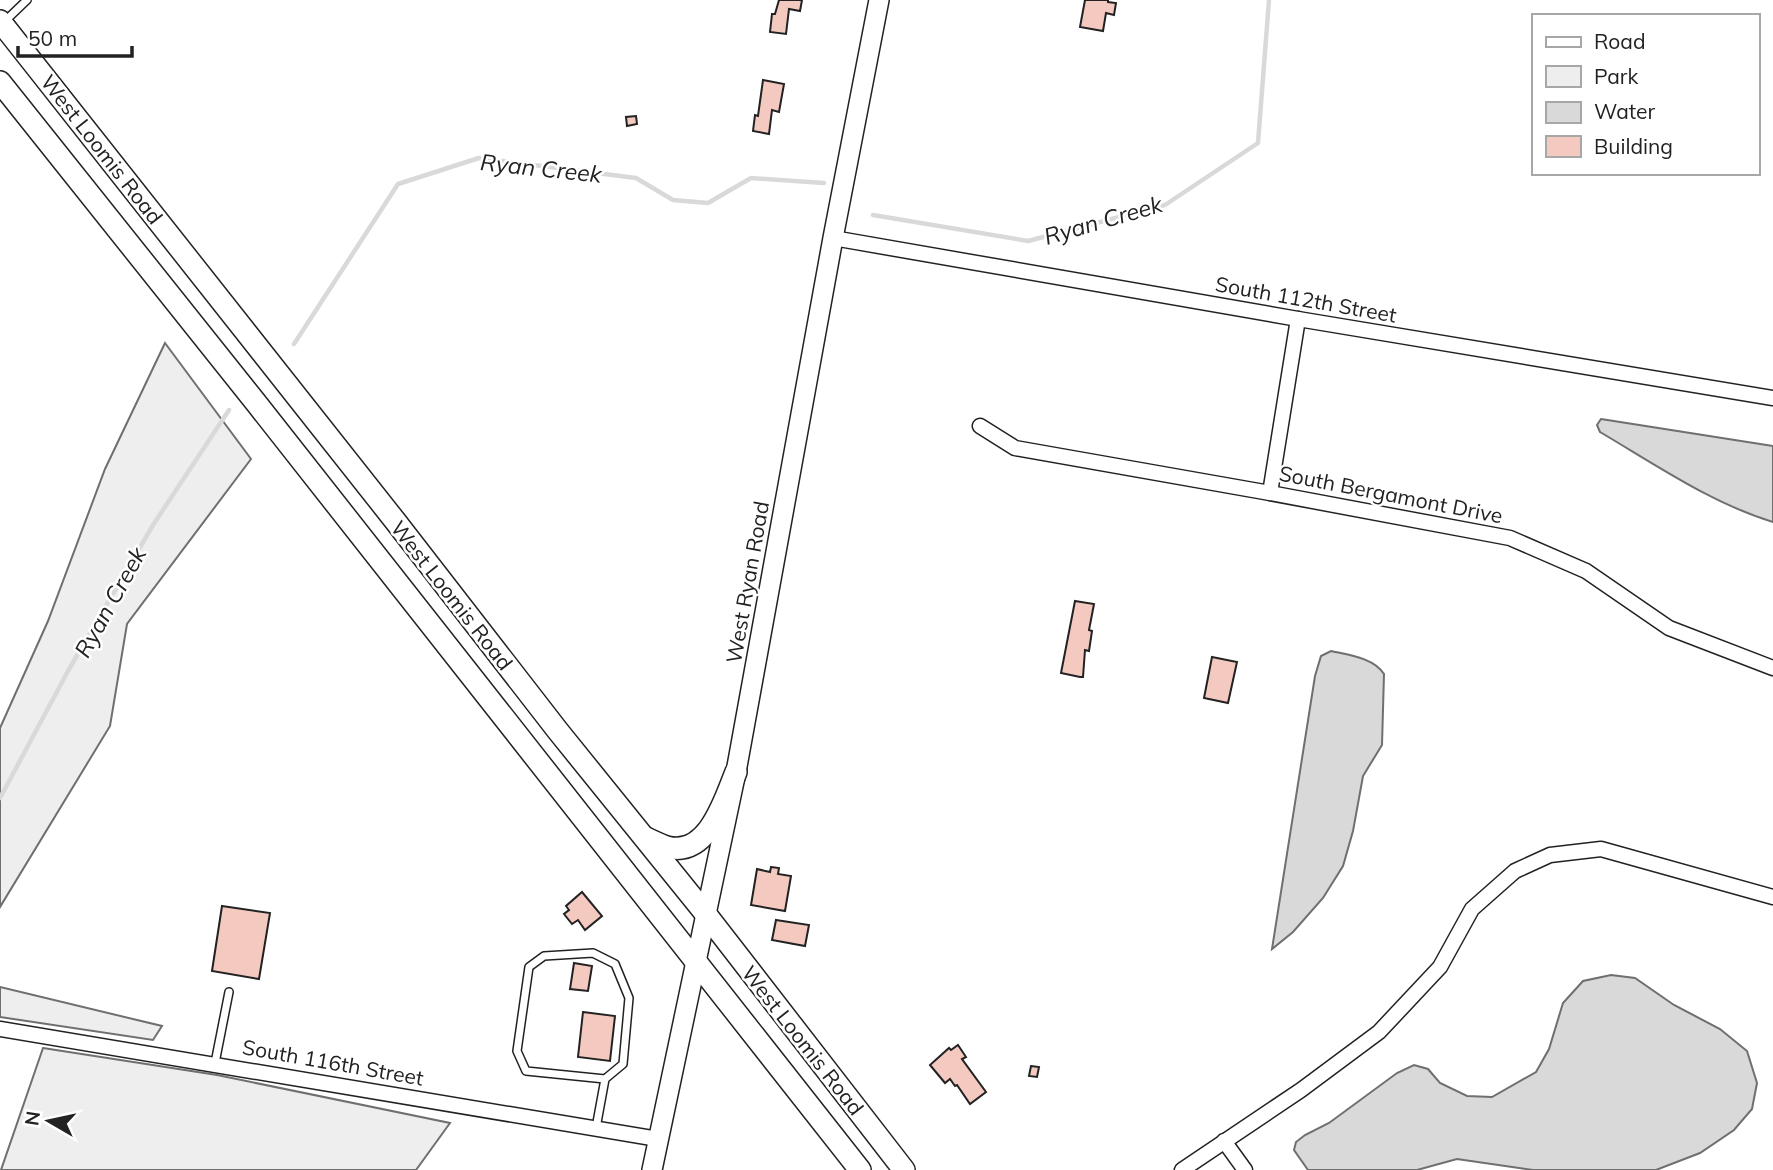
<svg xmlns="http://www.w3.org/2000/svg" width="1773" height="1170" viewBox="0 0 1773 1170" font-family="Mulish,sans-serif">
  <rect width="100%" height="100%" fill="#fff"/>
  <g fill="#eee" stroke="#6f6f6f" stroke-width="2">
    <path d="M165 343 251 459 127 624 110 726 0 907V728L48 621 105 469Z"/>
    <path d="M0 987 162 1026 153 1040 0 1017Z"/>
    <path d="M43 1048 217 1075 450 1123 416 1170H1Z"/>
  </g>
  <g fill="#d9d9d9" stroke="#6f6f6f" stroke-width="2">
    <path d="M1601 419 1773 446V522C1711 503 1656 465 1600 432L1597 425Z"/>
    <path d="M1331 651C1349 655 1374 658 1384 674L1382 745 1363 776 1353 831 1343 866 1323 898 1293 932 1272 949 1315 676 1321 656Z"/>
    <path d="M1611 975 1635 978 1674 1005 1720 1029 1747 1051 1757 1083 1752 1109 1734 1130 1700 1153 1656 1170H1533L1457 1159 1417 1170H1308L1294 1150 1296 1142 1305 1135 1329 1123 1397 1073 1414 1065 1428 1069 1440 1083 1467 1096 1492 1097 1536 1072 1549 1049 1563 1003 1583 981Z"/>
  </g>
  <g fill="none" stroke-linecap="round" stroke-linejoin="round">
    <g stroke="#d9d9d9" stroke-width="4.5">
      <path d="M873 215 1028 241 1165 205 1258 143 1269 0"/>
      <path d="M294 344 398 184 479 158 636 178 673 200 708 203 751 178 824 183"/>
      <path d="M0 798 68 671 153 525 229 410"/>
    </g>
  </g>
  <g fill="#f3c9c0" stroke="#222" stroke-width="2">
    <path d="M779 0H802L800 11 789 9 786 34 770 32 772 14H775Z"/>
    <path d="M1085 0H1108V2L1116 3 1114 15 1106 13 1103 31 1080 27Z"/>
    <path d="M763 80 784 84 779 112 772 110 769 134 753 131 755 115 758 116Z"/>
    <path d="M636 116 637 124 627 126 626 117Z"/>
    <path d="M1075 601 1094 604 1089 630 1092 631 1089 651 1085 650 1083 677H1080L1061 673Z"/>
    <path d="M1212 657 1237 662 1228 703 1204 698Z"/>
    <path d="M771 867 779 868 778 874 791 876 785 911 751 905 757 869 770 872Z"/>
    <path d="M582 892 602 916 585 930 578 920 572 924 564 914 569 910 566 906Z"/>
    <path d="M222 906 270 913 259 979 212 971Z"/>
    <path d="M776 920 809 925 805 946 772 940Z"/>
    <path d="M574 963 592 966 588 991 570 989Z"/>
    <path d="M583 1012 615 1016 610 1061 578 1057Z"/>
    <path d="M958 1045 966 1057 962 1059 986 1092 970 1104 957 1085 955 1086 950 1079 945 1083 930 1065 949 1048 951 1050Z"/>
    <path d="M1031 1066 1039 1067 1037 1077 1029 1076Z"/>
  </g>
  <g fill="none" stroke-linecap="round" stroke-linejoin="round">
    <defs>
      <g id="lane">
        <path d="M3 23 27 0"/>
        <path d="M215 1063 229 992"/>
        <path d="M596 1128 605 1079 623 1064 629 998 615 964 593 953 544 956 529 967 517 1051 526 1071 605 1079"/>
      </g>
      <g id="street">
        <path d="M833 238 1298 319 1773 398"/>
        <path d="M980 426 1015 448 1270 493 1510 538 1586 571 1669 628 1773 668"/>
        <path d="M1270 493 1298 319"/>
        <path d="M0 1029 658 1139"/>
        <path d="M1224 1141 1245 1170"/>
        <path d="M1182 1170 1301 1090 1379 1032 1440 967 1472 909 1515 871 1550 855 1601 849 1773 897"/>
      </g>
      <path id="secondary" d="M652 1170 736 772 833 238 879 0"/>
      <g id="primary">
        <path d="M0 21 396 522 558 731 705 913 904 1170"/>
        <path d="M0 82 257 404 860 1170"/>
        <path d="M646 838C653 841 660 845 667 847 708 858 725 799 736 772"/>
      </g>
    </defs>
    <use href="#lane" stroke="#222" stroke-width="10"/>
    <use href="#street" stroke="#222" stroke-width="17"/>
    <use href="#secondary" stroke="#222" stroke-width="22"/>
    <use href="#primary" stroke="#222" stroke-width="24"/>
    <use href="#lane" stroke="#fff" stroke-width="7"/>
    <use href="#street" stroke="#fff" stroke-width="14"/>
    <use href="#secondary" stroke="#fff" stroke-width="19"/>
    <use href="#primary" stroke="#fff" stroke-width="21"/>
  </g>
  <g text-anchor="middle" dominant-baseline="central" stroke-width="5" stroke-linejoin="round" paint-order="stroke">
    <g font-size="21" fill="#222" stroke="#fff">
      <text transform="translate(102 149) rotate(52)">West Loomis Road</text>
      <text transform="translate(1306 299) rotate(10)">South 112th Street</text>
      <text transform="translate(1391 494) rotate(11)">South Bergamont Drive</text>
      <text transform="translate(747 582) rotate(-80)">West Ryan Road</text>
      <text transform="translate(452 595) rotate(52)">West Loomis Road</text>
      <text transform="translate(803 1040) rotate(52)">West Loomis Road</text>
      <text transform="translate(333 1062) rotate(10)">South 116th Street</text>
    </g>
    <g font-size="23" font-style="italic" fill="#222" stroke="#fff">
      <text transform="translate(541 168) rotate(6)">Ryan Creek</text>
      <text transform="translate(1103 220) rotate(-16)">Ryan Creek</text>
      <text transform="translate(110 602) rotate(-61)">Ryan Creek</text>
    </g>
  </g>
  <rect x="1532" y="14" width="228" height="161" fill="#ffffff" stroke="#a7a7a7" stroke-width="2"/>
  <rect x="1546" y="37" width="35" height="10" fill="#ffffff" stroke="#a7a7a7" stroke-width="2"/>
  <text x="1594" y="49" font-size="21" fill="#222222">Road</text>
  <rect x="1546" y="66" width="35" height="21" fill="#eeeeee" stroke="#a7a7a7" stroke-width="2"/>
  <text x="1594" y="84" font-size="21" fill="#222222">Park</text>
  <rect x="1546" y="102" width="35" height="21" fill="#d9d9d9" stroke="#a7a7a7" stroke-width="2"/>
  <text x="1594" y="119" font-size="21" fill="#222222">Water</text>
  <rect x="1546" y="136" width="35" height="21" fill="#f3c9c0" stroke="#a7a7a7" stroke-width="2"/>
  <text x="1594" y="154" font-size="21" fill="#222222">Building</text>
  <g transform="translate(49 1121) rotate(279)" stroke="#ffffff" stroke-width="5" paint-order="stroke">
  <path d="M0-5L12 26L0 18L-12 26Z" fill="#222222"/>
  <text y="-10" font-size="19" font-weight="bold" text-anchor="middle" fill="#222222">N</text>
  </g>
  <path d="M18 46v10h114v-10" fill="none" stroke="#222222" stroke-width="3.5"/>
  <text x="28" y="46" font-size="21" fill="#222222" stroke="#ffffff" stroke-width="5" paint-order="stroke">50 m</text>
</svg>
